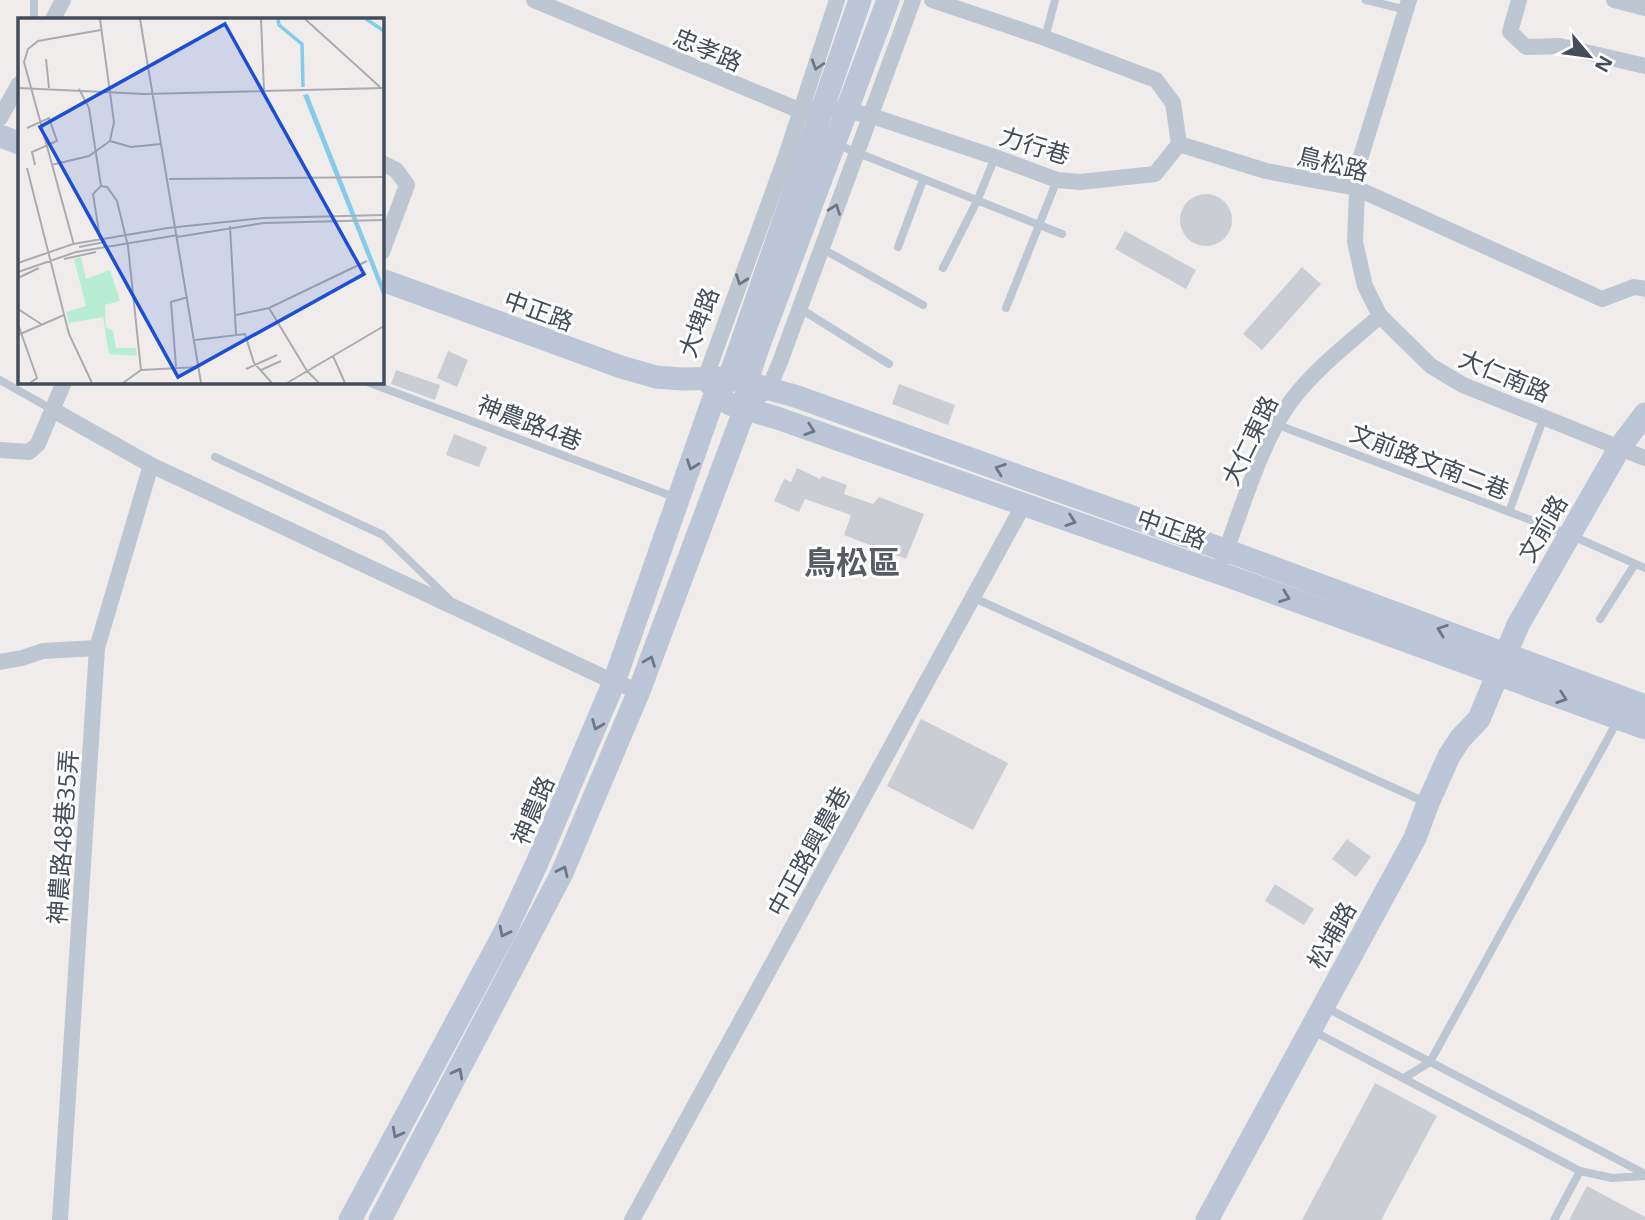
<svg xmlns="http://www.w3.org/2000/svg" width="1645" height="1220" viewBox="0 0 1645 1220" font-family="'Open Sans','Noto Sans TC',sans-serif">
  <rect width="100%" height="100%" fill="#efeceb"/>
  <g fill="#cbcdd4">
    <circle cx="1206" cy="220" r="26"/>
    <path d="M1125 231 1196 270 1186 289 1115 249Z"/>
    <path d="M1302 267 1321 284 1262 350 1243 334Z"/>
    <path d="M448 351 468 360 457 387 437 378Z"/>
    <path d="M396 370 440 385 435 400 391 384Z"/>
    <path d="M899 384 955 405 948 425 892 404Z"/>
    <path d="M454 434 487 447 479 467 446 455Z"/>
    <path d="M797 468 820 479 822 476 847 485 844 494 873 504 879 497 924 514 906 559 844 535 851 515 805 499 799 512 774 501 784 479 791 482Z"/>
    <path d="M921 719 1008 763 973 830 887 786Z"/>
    <path d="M1347 839 1371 857 1356 877 1332 859Z"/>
    <path d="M1275 884 1314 909 1304 925 1265 901Z"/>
    <path d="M1375 1083 1437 1116 1381 1220H1302Z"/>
    <path d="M1587 1186 1645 1217V1220H1569Z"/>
  </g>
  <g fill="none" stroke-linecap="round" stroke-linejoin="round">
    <g stroke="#bec6d2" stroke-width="8">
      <path d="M34 0V19"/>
      <path d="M1366 0 1407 10"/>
      <path d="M1045 38 1055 0"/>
      <path d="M838 145 1062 234"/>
      <path d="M898 247 923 180"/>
      <path d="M821 248 923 305"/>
      <path d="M943 268 978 199 995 157"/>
      <path d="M799 308 889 364"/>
      <path d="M1006 308 1057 180"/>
      <path d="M0 380 53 410"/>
      <path d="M367 382 677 498"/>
      <path d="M1278 425 1568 534 1645 568"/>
      <path d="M215 457 383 535 449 599"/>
      <path d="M1509 512 1544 417"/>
      <path d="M972 597 1425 802"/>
      <path d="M1600 619 1635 564"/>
      <path d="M1325 1007 1645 1174"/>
      <path d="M1313 1031 1580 1171 1612 1178 1645 1176"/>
      <path d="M1404 1078 1430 1062 1618 720"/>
      <path d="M1554 1220 1580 1171"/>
    </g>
    <g stroke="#bec6d2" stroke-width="16">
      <path d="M534 0 801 111 824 107 869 115 995 157 1057 180 1080 182 1155 174 1179 144"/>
      <path d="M932 0 1045 38 1156 80 1173 103 1179 144 1266 171 1356 188 1602 299 1634 287 1645 289"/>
      <path d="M1409 0 1358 166 1355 242 1365 286 1380 316 1431 366 1463 385 1645 458"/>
      <path d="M1519 0 1510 32 1526 47 1560 46 1645 66"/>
      <path d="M1614 0 1645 8"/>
      <path d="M53 19 63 0"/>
      <path d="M0 118 19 84"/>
      <path d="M382 163 396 170 407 185 382 252"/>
      <path d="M708 387 705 379 786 156 837 0"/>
      <path d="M761 395 769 388 780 362 913 0"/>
      <path d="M53 410 151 465 614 682 639 691"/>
      <path d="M0 450 29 452 38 444 64 382"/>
      <path d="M1223 558C1242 510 1260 443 1291 401 1316 368 1349 343 1380 316"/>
      <path d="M0 662 22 658 43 651 97 648"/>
      <path d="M60 1220 97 648 151 465"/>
      <path d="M632 1220 1024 504"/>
    </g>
    <g stroke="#bdc6d6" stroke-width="23">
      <path d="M0 136 19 143"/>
      <path d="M382 280 621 367 656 377 682 379 729 378 795 396 1247 558 1645 706"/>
      <path d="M730 404 777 418 1239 580 1645 728"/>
      <path d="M350 1220 506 930 537 863 614 682 713 400 729 378 740 347 860 0"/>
      <path d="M380 1220 562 873 639 691 737 430 745 408 747 381 756 353 888 0"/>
      <path d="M1207 1220 1415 838 1428 803 1449 756 1460 739 1479 719 1518 625 1620 447 1645 414"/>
    </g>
  </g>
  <defs><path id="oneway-chevron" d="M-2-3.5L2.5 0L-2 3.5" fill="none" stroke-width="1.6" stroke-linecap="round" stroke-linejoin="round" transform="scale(1.75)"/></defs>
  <g stroke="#6f7783">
    <use href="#oneway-chevron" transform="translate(817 65) rotate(108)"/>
    <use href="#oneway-chevron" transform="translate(835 209) rotate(-70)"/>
    <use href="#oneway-chevron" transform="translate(741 280) rotate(110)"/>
  </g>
  <g stroke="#6e7785">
    <use href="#oneway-chevron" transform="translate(810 430) rotate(19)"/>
    <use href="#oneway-chevron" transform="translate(692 465) rotate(110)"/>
    <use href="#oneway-chevron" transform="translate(1000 469) rotate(-160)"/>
    <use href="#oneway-chevron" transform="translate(1071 521) rotate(19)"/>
    <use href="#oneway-chevron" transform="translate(1285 597) rotate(20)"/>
    <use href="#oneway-chevron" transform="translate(1442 630) rotate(-160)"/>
    <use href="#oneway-chevron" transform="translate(650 661) rotate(-69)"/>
    <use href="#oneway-chevron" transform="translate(1562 698) rotate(19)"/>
    <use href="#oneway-chevron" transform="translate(597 725) rotate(112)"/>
    <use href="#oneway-chevron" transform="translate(563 871) rotate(-65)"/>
    <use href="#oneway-chevron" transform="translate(504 932) rotate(117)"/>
    <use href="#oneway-chevron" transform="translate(458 1073) rotate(-62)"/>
    <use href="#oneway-chevron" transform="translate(397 1133) rotate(118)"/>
  </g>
  <g text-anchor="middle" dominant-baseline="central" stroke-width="6" stroke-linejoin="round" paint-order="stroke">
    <g font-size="24" fill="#444d59" stroke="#fff">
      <text transform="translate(708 49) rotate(23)">忠孝路</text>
      <text transform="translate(1035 145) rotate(17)">力行巷</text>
      <text transform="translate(1333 163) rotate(14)">鳥松路</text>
      <text transform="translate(539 310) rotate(20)">中正路</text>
      <text transform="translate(698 322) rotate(-70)">大埤路</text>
      <text transform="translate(1505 375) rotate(23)">大仁南路</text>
      <text transform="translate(530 422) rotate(21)">神農路4巷</text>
      <text transform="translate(1249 440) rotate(-64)">大仁東路</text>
      <text transform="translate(1430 461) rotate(21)">文前路文南二巷</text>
      <text transform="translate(1172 528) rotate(20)">中正路</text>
      <text transform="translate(1542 528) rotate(-60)">文前路</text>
      <text transform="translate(532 810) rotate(-67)">神農路</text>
      <text transform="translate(62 837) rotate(-86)">神農路48巷35弄</text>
      <text transform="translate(808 851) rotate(-61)">中正路興農巷</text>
      <text transform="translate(1331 935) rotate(-61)">松埔路</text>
    </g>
    <g font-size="32" font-weight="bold" fill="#585b61" stroke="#fff">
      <text x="852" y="561">鳥松區</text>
    </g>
  </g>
  <g transform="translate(18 18)">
    <rect width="366" height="366" fill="#efeceb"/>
    <path d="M63 239 68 261 92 252 102 283 87 287 88 309 95 313 98 330H118L119 338 91 336 85 299 51 305 48 294 68 288 56 241Z" fill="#b7eed3"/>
    <path d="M290 76 366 269V281L285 77Z" fill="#84cbec"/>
    <path fill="none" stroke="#84cbec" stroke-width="3.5" d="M260 1 261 7 284 26 285 69M348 1 366 13"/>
    <path fill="none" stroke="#abacb1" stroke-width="2" d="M122 1 183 365M243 1 246 73M287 1 362 69M28 41 31 70M0 70 127 76 366 70M61 71 71 90 83 168 75 176 82 220M9 110 31 100 39 123 14 134 17 147M92 123 113 129 143 126M33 147 71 138 92 123 96 104 82 1M9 150 51 316 74 365M151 161 366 159M83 168 89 169 99 183 110 228 123 352M212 208 218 316M159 219 246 205 366 202M56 227 6 44 10 31 20 23 83 12M61 229 87 224M46 241 78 234M0 245 55 226 150 210 246 200 366 197M0 254 58 234 160 217M0 260 21 250M251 290 289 353 301 365M0 291 23 306M218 297 251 290 349 243M0 306 19 360 12 365M0 317 46 297M177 322 227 316 236 345 254 365M315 338 327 365M158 349 153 284 170 279M228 351 259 337M243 352 263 343M105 365 123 352 181 349M269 365 366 308"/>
    <path fill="#1d4ed8" fill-opacity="0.15" stroke="#1d4ed8" stroke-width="3.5" d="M207 6 346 256 160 359 22 109Z"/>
    <rect width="366" height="366" fill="none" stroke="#444d59" stroke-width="3.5"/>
  </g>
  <g transform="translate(1589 56) rotate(119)" stroke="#ffffff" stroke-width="5" paint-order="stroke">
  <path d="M0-5L12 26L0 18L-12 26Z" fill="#444d59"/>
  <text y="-10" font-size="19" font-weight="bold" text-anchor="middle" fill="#444d59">N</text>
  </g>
</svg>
